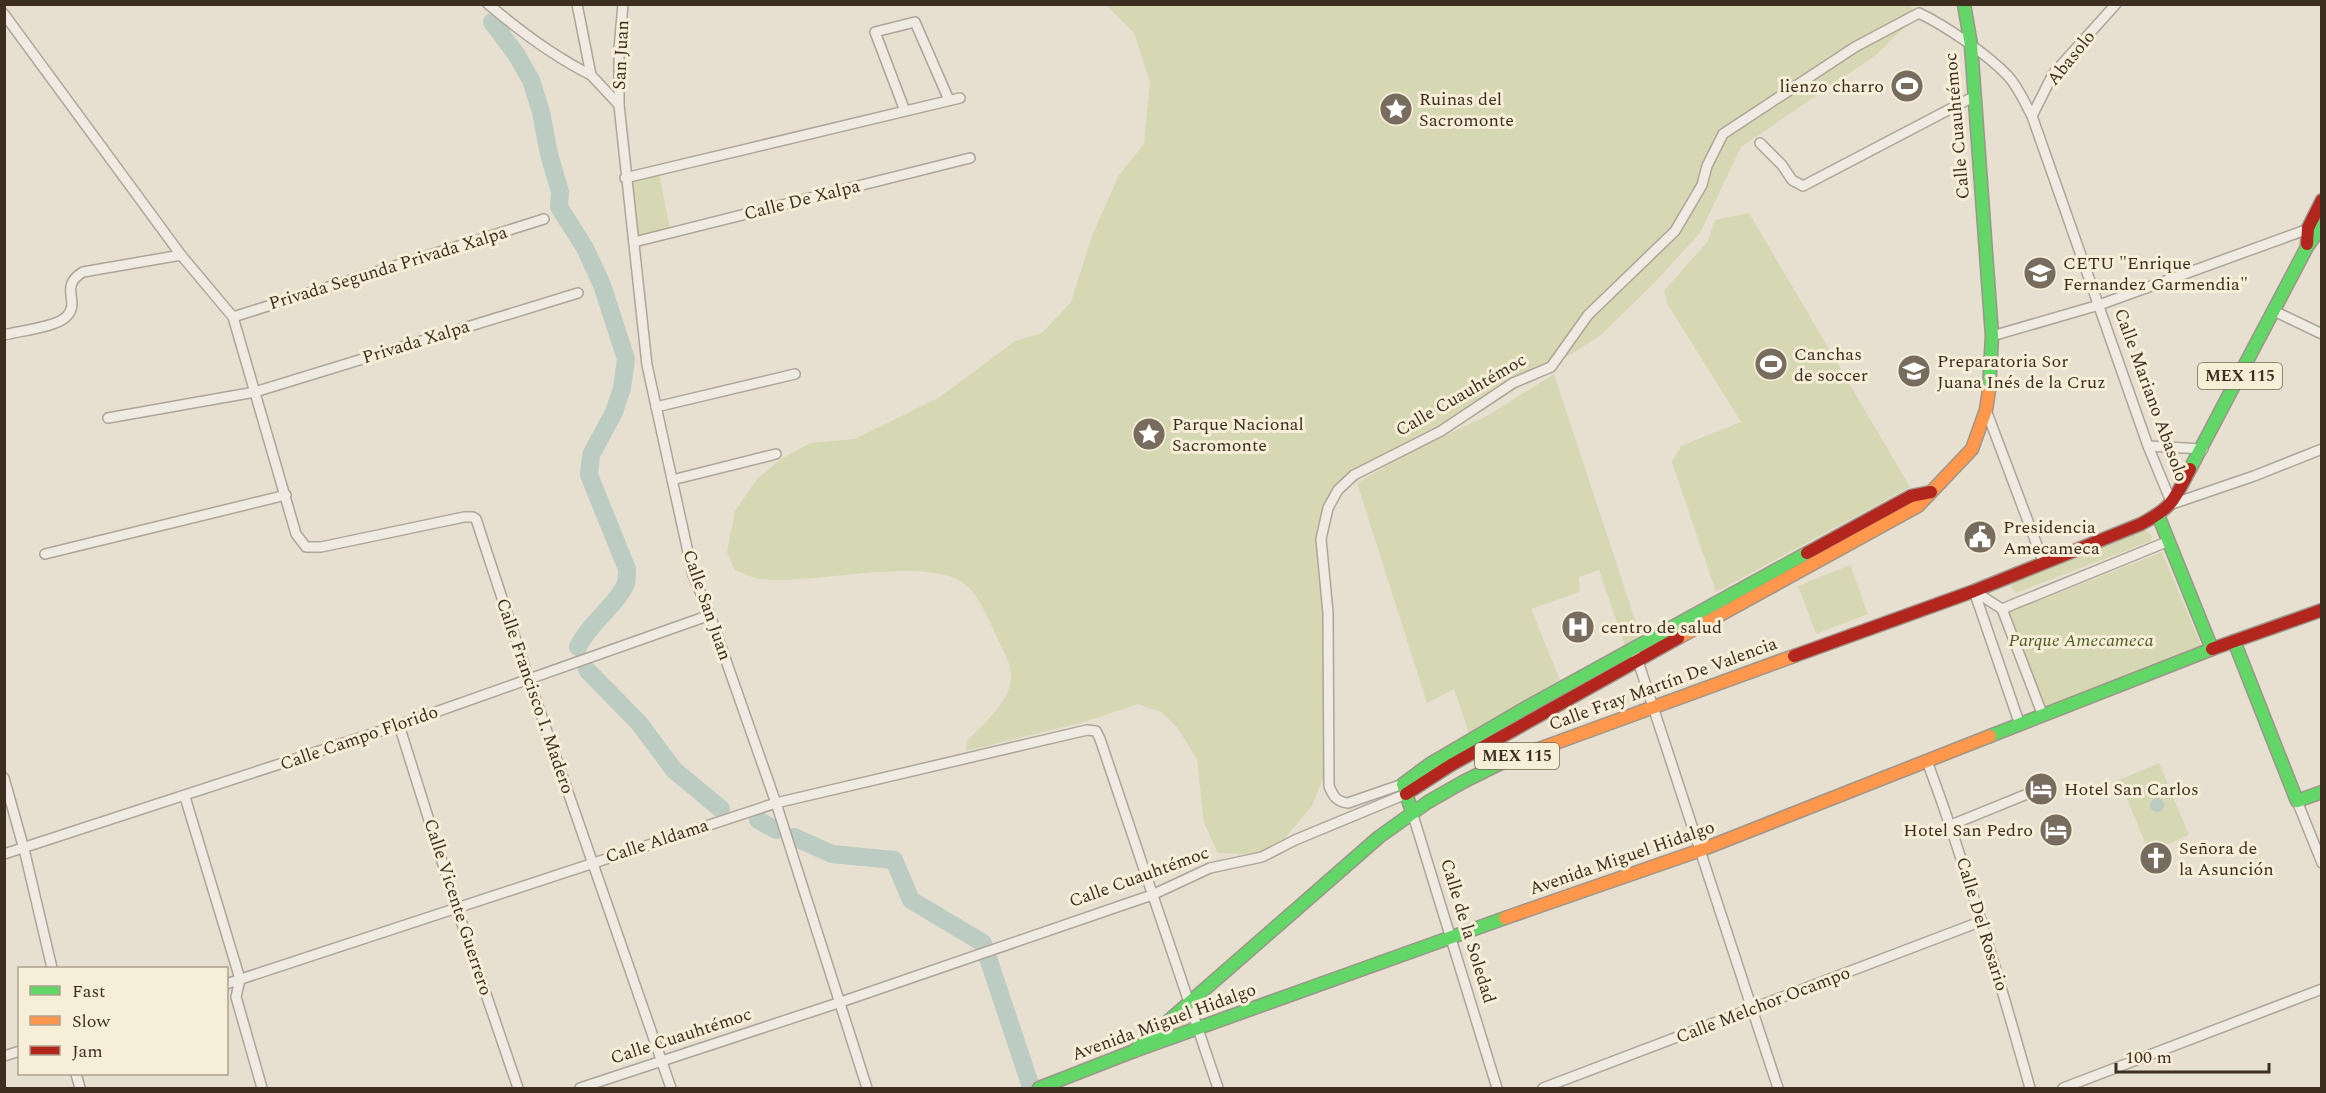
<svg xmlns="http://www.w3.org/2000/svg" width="2326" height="1093" viewBox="0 0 2326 1093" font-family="Spectral,serif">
  <rect width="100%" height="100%" fill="#e7e0d1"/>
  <g fill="#d6d7b3">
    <path d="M1106 5H1910L1916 16 1876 55 1741 147 1700 233 1654 283 1601 335 1484 410 1401 449 1354 479 1341 490 1329 510 1324 530 1330 755 1324 776 1312 806 1285 838 1267 852 1258 855 1218 853 1204 823 1197 759 1177 727 1161 712 1138 704 1081 723 966 751 967 741C983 724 1008 704 1011 680 1013 666 1002 649 997 637 988 619 978 591 960 581 918 557 812 585 761 579 752 578 743 573 735 570L727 552 735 511 757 479 781 459 810 443 855 439 940 397 1015 341 1042 333 1071 302 1092 236 1119 175 1144 144 1150 82 1134 33Z"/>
    <path d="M659 173 670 229 637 238 631 180Z"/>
    <path d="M1749 213 1910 487 1716 592 1672 462 1681 446 1741 422 1668 305 1664 291 1708 241 1715 220Z"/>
    <path d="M1554 374 1640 635 1625 646 1599 570 1579 577 1580 592 1531 609 1560 680 1469 733 1454 689 1427 703 1357 483 1413 450 1487 416Z"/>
    <path d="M2146 530 2152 536 2151 541 2016 593 2011 587 2012 583Z"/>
    <path d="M2162 552 2202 647 2044 711 2008 613Z"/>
    <path d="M1850 565 1868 614 1816 634 1798 586Z"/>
    <path d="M2159 763 2189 835 2149 852 2119 780Z"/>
    <path d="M1188 1011 1196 1030 1167 1038 1165 1031Z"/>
  </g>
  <circle fill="#bcccc2" cx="2157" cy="805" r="7"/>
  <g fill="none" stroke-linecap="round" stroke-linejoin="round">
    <g stroke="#bcccc2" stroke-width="18">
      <path d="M492 22 516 54 531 80 541 112 549 154 560 192 559 207 585 248 602 285 626 359 622 388 614 412 591 455 589 475 627 569C627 573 627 579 626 583 619 603 589 623 578 647"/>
      <path d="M587 670 639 723 674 770 721 809"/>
      <path d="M758 820 776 830"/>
      <path d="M794 837 832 854 894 860 911 900 983 943 1030 1084 1035 1088"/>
    </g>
    <defs>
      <g id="street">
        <path d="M488 4C521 32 553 56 591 75"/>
        <path d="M577 4 591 75 619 105"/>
        <path d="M623 4 619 49V105L647 365 693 575 710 615 776 803 867 1088"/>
        <path d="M4 14 181 255 233 317 296 534 306 547H321L464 517H473L476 519 529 680 671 1088"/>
        <path d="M905 111 875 32 915 22 949 100"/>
        <path d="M2032 116 2053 74 2116 4"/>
        <path d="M1760 143 1782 165 1792 180 1803 186 1973 97"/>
        <path d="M625 178 960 98"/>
        <path d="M634 242 970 158"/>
        <path d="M2274 311 2322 334"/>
        <path d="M233 317 544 219"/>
        <path d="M4 335C19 331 58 327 67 316 81 301 58 287 83 272L181 255"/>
        <path d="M1992 336 2099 305 2311 228"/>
        <path d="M656 407 795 374"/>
        <path d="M1986 410 2043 561"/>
        <path d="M108 418 255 392 578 293"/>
        <path d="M2148 446 2203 449"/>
        <path d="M672 480 776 454"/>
        <path d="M45 554 286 495"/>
        <path d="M1974 591 2002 609 2043 716"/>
        <path d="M1974 591 2020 725"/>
        <path d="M2002 609 2169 541"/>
        <path d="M1636 655 1778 1088"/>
        <path d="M399 725 457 909 518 1088"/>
        <path d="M1927 761C1967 869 1999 978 2030 1088"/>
        <path d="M4 778 24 849 52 968"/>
        <path d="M1403 784 1348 803C1337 802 1333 796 1329 786L1328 613 1321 539 1328 508 1338 490 1354 475 1441 431 1513 383 1551 367 1588 315 1675 231 1702 185 1707 166 1723 134 1855 47 1919 13C1946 26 1987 54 2008 76 2018 87 2025 103 2032 116L2148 446 2172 504 2254 476 2322 449"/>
        <path d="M185 797 240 979 236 997 262 1088"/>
        <path d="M2297 801 2322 863"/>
        <path d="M1412 812 1497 1088"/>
        <path d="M1951 825 2042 788"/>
        <path d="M4 854 399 725 710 615"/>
        <path d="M226 984 776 803 1087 730 1096 731 1100 739 1218 1088"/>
        <path d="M4 1056 20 1051"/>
        <path d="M76 1074 80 1088"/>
        <path d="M580 1088 838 1003 1152 895 1210 868 1262 857 1295 840 1406 794"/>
        <path d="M1543 1088 1982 921"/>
        <path d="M2063 1088 2322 989"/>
      </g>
      <g id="fast">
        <path d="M1964 4 1971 45 1992 336 1989 390"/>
        <path d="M2190 469 2307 247 2322 226"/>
        <path d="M2234 641 2297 801 2322 792"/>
        <path d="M1990 736 2212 649 2158 515"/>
        <path d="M1412 812 1403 784 1430 764 1529 706 1807 553"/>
        <path d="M1134 1051 1379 837 1428 802 1463 782 1499 764 1539 749"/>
        <path d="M1039 1088 1134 1051 1505 918"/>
      </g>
      <g id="slow">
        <path d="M1678 638 1918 506 1972 449 1986 410 1989 390"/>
        <path d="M1539 749 1794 656"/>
        <path d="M1505 918 1701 850 1990 736"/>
      </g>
      <g id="jam">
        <path d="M2307 244 2308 228 2322 200"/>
        <path d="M1807 553 1911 496 1931 492"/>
        <path d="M2212 649 2322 610"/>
        <path d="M1794 656 1974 591 2141 524C2173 507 2174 500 2190 469"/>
        <path d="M1406 794 1451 765 1678 638"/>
      </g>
    </defs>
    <use href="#street" stroke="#ada599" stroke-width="12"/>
    <use href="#fast" stroke="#9c958a" stroke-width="15"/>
    <use href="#slow" stroke="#9c958a" stroke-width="15"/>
    <use href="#jam" stroke="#9c958a" stroke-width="15"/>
    <use href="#street" stroke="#efebe3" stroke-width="9"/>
    <use href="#fast" stroke="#63d668" stroke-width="12"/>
    <use href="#slow" stroke="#ff974d" stroke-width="12"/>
    <use href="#jam" stroke="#b3261e" stroke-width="12"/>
  </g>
  <defs>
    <symbol id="stadium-disc" viewBox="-11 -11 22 22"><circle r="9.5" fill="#786c5e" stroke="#f7eed8"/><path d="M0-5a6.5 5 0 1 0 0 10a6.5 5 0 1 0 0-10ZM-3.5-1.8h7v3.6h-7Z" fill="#fff"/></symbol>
    <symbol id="sight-disc" viewBox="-11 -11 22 22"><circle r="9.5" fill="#786c5e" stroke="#f7eed8"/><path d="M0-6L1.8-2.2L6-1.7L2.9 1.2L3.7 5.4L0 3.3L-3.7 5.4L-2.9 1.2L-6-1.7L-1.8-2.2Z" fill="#fff"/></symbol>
    <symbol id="university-disc" viewBox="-11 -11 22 22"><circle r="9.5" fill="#786c5e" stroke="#f7eed8"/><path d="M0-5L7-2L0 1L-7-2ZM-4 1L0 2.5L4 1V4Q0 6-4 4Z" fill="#fff"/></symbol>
    <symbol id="school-disc" viewBox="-11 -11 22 22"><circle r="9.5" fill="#786c5e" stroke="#f7eed8"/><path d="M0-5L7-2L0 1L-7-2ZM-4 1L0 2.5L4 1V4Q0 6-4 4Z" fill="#fff"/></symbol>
    <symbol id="civic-disc" viewBox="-11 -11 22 22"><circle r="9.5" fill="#786c5e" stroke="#f7eed8"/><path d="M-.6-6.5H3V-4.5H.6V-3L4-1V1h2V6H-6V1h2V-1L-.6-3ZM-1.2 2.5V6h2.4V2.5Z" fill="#fff"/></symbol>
    <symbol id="hospital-disc" viewBox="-11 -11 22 22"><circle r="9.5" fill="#786c5e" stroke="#f7eed8"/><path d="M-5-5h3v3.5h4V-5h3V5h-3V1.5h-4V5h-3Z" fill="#fff"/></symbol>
    <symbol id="hotel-disc" viewBox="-11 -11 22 22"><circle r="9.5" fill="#786c5e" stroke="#f7eed8"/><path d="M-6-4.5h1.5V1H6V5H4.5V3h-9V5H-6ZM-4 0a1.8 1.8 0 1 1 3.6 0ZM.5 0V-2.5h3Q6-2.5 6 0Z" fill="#fff"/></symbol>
    <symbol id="church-disc" viewBox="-11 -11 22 22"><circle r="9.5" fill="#786c5e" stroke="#f7eed8"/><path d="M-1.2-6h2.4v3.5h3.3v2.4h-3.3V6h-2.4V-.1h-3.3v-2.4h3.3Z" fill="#fff"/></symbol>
  </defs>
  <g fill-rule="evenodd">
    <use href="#stadium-disc" x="1888" y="67" width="38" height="38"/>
    <use href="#sight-disc" x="1377" y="90" width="38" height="38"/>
    <use href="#university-disc" x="2021" y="254" width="38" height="38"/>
    <use href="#stadium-disc" x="1752" y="345" width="38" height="38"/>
    <use href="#school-disc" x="1895" y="352" width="38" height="38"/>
    <use href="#sight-disc" x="1130" y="415" width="38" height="38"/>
    <use href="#civic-disc" x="1961" y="518" width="38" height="38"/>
    <use href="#hospital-disc" x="1559" y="608" width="38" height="38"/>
    <use href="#hotel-disc" x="2022" y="770" width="38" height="38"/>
    <use href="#hotel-disc" x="2037" y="811" width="38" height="38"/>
    <use href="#church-disc" x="2137" y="839" width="38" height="38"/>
  </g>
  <g text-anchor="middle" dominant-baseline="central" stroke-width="6" stroke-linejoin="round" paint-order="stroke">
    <g fill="#f7eed8" stroke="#756857" stroke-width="1.5">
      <rect x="2198" y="363" width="84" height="26" rx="4.5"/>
      <rect x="1475" y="743" width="84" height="26" rx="4.5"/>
    </g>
    <g font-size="16" font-weight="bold" fill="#3d2e20">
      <text x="2240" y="376">MEX 115</text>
      <text x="1517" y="756">MEX 115</text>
    </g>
    <g font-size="18" fill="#3d2e20" stroke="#f7eed8">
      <text transform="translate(621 55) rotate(-87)">San Juan</text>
      <text transform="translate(2071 58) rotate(-51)">Abasolo</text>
      <text transform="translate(1957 126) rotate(-95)">Calle Cuauhtémoc</text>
      <text transform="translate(802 200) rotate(-14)">Calle De Xalpa</text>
      <text transform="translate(388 268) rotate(-17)">Privada Segunda Privada Xalpa</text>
      <text transform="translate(416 342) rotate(-17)">Privada Xalpa</text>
      <text transform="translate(1461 395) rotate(-30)">Calle Cuauhtémoc</text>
      <text transform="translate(2151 395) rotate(70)">Calle Mariano Abasolo</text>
      <text transform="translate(707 605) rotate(71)">Calle San Juan</text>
      <text transform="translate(1663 684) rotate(-20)">Calle Fray Martín De Valencia</text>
      <text transform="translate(535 696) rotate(71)">Calle Francisco I. Madero</text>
      <text transform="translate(359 738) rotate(-19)">Calle Campo Florido</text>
      <text transform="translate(657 841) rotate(-18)">Calle Aldama</text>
      <text transform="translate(1622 858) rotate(-19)">Avenida Miguel Hidalgo</text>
      <text transform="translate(1139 877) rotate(-20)">Calle Cuauhtémoc</text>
      <text transform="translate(458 907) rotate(72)">Calle Vicente Guerrero</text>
      <text transform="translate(1982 924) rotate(73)">Calle Del Rosario</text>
      <text transform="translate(1468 931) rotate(73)">Calle de la Soledad</text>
      <text transform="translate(1763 1005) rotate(-21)">Calle Melchor Ocampo</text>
      <text transform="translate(1164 1022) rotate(-20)">Avenida Miguel Hidalgo</text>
      <text transform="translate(681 1036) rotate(-18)">Calle Cuauhtémoc</text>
    </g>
    <g font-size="18" fill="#3d2e20" stroke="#f7eed8" text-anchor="start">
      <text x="1884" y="86" text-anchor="end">lienzo charro</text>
      <text x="1419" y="99">Ruinas del<tspan x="1419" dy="21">Sacromonte</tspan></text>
      <text x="2063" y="263">CETU "Enrique<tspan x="2063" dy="21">Fernandez Garmendia"</tspan></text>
      <text x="1794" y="354">Canchas<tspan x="1794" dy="21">de soccer</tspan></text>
      <text x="1937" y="361">Preparatoria Sor<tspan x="1937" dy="21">Juana Inés de la Cruz</tspan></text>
      <text x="1172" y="424">Parque Nacional<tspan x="1172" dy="21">Sacromonte</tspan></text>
      <text x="2003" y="527">Presidencia<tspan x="2003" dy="21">Amecameca</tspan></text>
      <text x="1601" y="627">centro de salud</text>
      <text x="2064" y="789">Hotel San Carlos</text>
      <text x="2033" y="830" text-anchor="end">Hotel San Pedro</text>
      <text x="2179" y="848">Señora de<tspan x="2179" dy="21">la Asunción</tspan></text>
    </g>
    <g font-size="18" font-style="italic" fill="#4d5a26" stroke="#f7eed8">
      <text x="2081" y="640">Parque Amecameca</text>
    </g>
  </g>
  <rect width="2326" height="1093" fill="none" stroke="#3d2e20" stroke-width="12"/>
  <rect x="18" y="967" width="210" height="108" fill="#f7eed8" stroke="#ada18e" stroke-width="1.5"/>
  <rect x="30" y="986" width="30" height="9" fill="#63d668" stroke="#ada18e" stroke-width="1.5"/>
  <text x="72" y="997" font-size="18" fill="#3d2e20">Fast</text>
  <rect x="30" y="1016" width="30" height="9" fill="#ff974d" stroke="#ada18e" stroke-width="1.5"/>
  <text x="72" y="1027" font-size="18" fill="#3d2e20">Slow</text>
  <rect x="30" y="1046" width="30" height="9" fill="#b3261e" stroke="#ada18e" stroke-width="1.5"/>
  <text x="72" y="1057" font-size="18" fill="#3d2e20">Jam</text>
  <path d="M2116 1063v9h153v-9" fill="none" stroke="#3d2e20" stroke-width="3"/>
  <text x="2125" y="1063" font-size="18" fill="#3d2e20" stroke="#f7eed8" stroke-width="4.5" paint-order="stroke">100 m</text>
</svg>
